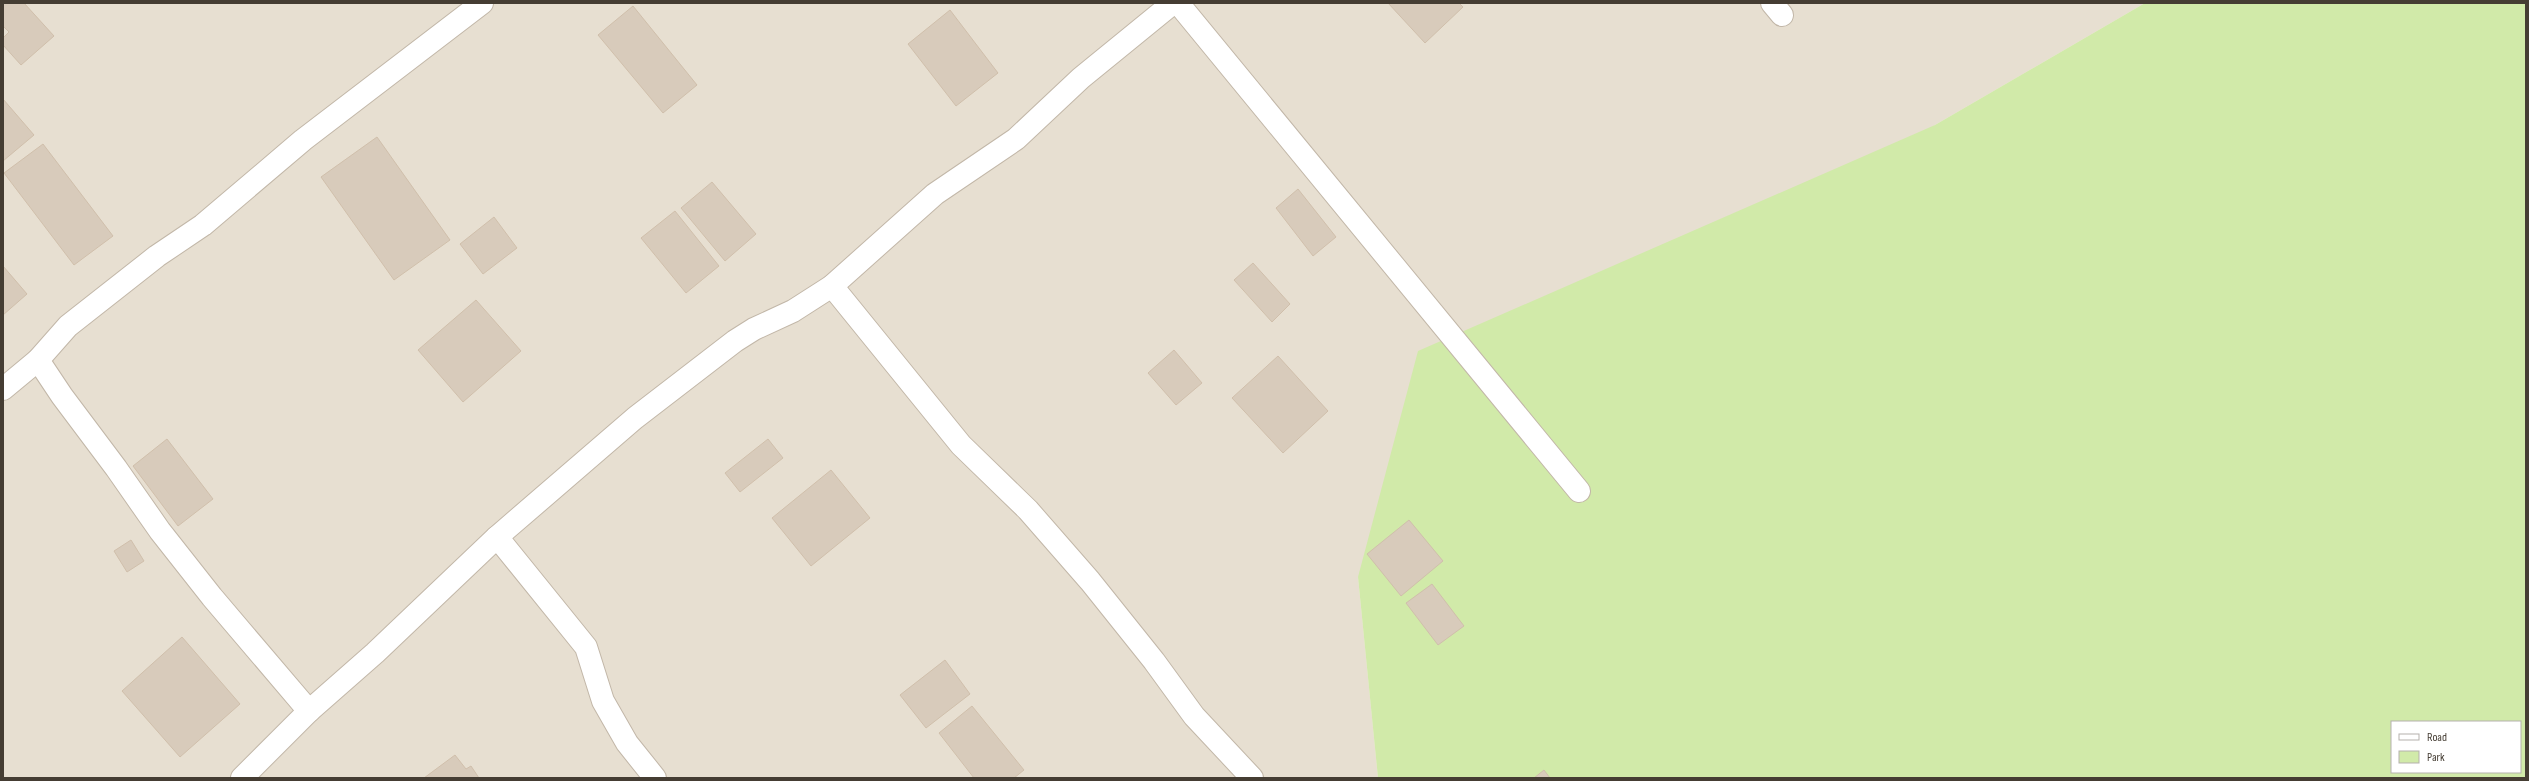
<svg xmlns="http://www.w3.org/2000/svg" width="2529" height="781" viewBox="0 0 2529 781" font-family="'Sofia Sans Condensed',sans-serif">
  <rect width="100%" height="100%" fill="#f3ede3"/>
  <path fill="#e7dfd1" d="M3 3H2145L1935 125 1358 577 1378 778H3Z"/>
  <path fill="#d1eaa9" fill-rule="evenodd" d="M2145 3H2526V778H1378L1358 577 1418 351 1935 125ZM2392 722H2520V772H2392Z"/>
  <g fill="#d8cbbb" stroke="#d0bfab">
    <path d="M3 3H24L54 36 21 65 3 45V38L9 32 3 26Z"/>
    <path d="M1388 3H1459L1463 7 1425 43Z"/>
    <path d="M633 6 697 85 663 113 598 35Z"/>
    <path d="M950 10 998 73 956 106 908 44Z"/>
    <path d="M3 99 34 135 3 161Z"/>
    <path d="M377 137 450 240 394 280 321 177Z"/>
    <path d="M43 144 113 236 74 265 4 173Z"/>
    <path d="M712 182 756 234 725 261 681 208Z"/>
    <path d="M1298 189 1336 237 1313 256 1276 208Z"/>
    <path d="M675 211 719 266 686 293 641 238Z"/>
    <path d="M494 217 517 248 483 274 460 244Z"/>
    <path d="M1253 263 1290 304 1272 322 1234 280Z"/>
    <path d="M3 266 27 294 3 315Z"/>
    <path d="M476 300 521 351 463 402 418 350Z"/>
    <path d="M1174 350 1202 383 1176 405 1148 373Z"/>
    <path d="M1278 356 1328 411 1283 453 1232 398Z"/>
    <path d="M167 439 213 499 178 526 133 466Z"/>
    <path d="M768 439 783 458 740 492 725 473Z"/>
    <path d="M831 470 870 518 811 566 772 518Z"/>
    <path d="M1409 520 1443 561 1401 596 1367 554Z"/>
    <path d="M131 540 144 561 127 572 114 551Z"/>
    <path d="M1432 584 1464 626 1438 645 1406 603Z"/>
    <path d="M182 637 240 704 180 757 122 691Z"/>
    <path d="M945 660 970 694 926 728 900 695Z"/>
    <path d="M972 706 1024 770 1014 778H974L939 733Z"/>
    <path d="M455 755 466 769 471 766 479 778H424Z"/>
    <path d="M1544 770 1550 778H1534Z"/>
  </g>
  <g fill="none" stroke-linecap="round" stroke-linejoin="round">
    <defs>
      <g id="street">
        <path d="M1178 3 1579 491"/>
        <path d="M1772 3 1782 15"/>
        <path d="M832 286 961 445 1028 510 1090 581 1154 661 1194 716 1252 778"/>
        <path d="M38 360 62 396 116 468 160 531 212 597 309 711"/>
        <path d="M3 389 38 360 68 326 157 256 203 225 303 140 482 3"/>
        <path d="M497 537 586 647 603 701 627 743 655 778"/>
        <path d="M242 778 309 711 375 653 497 537 635 418 735 341 754 329 793 311 832 286 935 194 1016 139 1081 78 1173 3"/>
      </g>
    </defs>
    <use href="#street" stroke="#c2b7a8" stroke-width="24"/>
    <use href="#street" stroke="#fff" stroke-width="22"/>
  </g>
  <rect width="2529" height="781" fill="none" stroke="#453d33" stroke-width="8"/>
  <rect x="2391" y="721" width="130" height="52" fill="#ffffff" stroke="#b5b1ad"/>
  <rect x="2399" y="734" width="20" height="6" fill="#ffffff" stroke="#b5b1ad"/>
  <text x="2427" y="741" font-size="12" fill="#453d33">Road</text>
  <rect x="2399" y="751" width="20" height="12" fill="#d1eaa9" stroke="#b5b1ad"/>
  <text x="2427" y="761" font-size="12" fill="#453d33">Park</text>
</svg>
